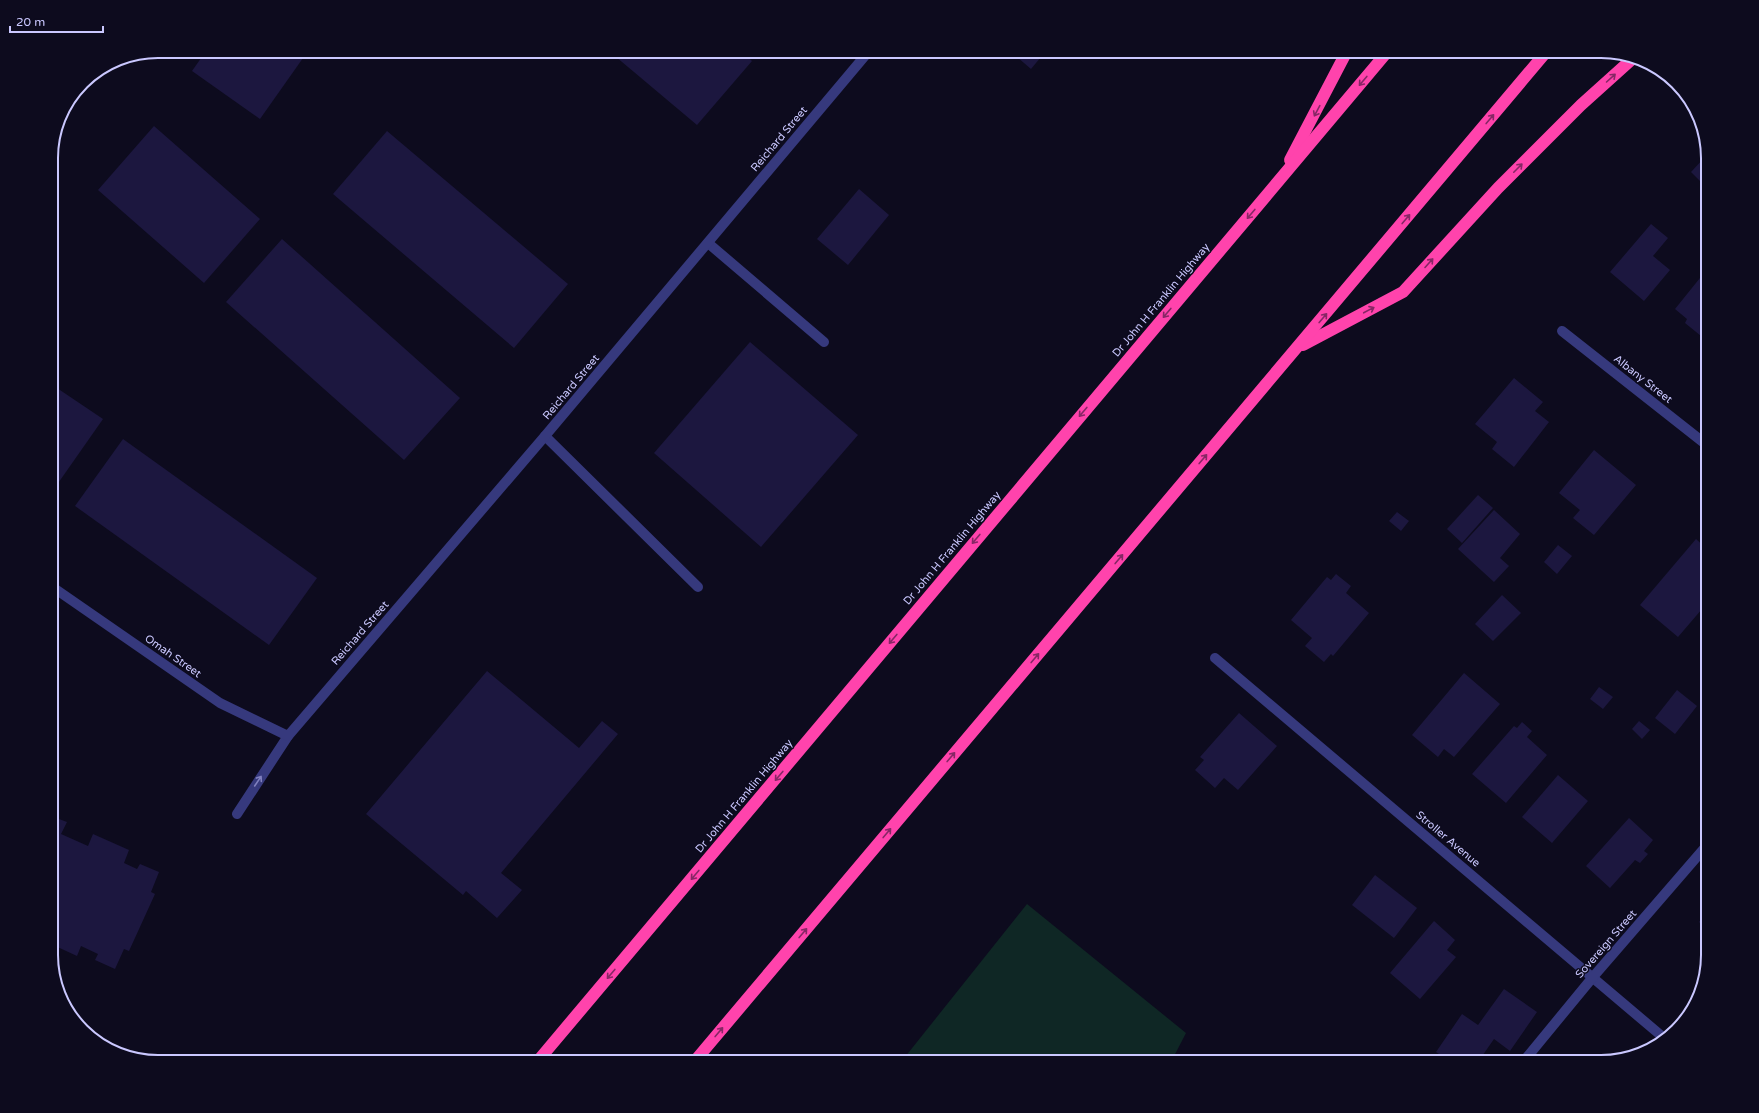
<svg xmlns="http://www.w3.org/2000/svg" width="1759" height="1113" viewBox="0 0 1759 1113" font-family="'Varela Round',sans-serif">
  <rect width="100%" height="100%" fill="#0d0b1e"/>
  <path fill="#0f2725" d="M1027 904 1186 1033 1171 1062H901Z"/>
  <g fill="#1c173f">
    <path d="M206 51H308L260 119 192 71Z"/>
    <path d="M609 51H740L752 61 697 125Z"/>
    <path d="M1022 51H1046L1031 69 1017 57Z"/>
    <path d="M154 126 260 219 204 283 98 190Z"/>
    <path d="M387 131 568 284 514 348 333 194Z"/>
    <path d="M1704 158 1708 161V173L1700 181 1691 172Z"/>
    <path d="M859 189 889 215 848 265 817 239Z"/>
    <path d="M1651 224 1668 238 1653 256 1670 270 1644 301 1610 272Z"/>
    <path d="M282 239 460 398 404 460 226 302Z"/>
    <path d="M1704 273 1708 276V337L1706 340 1685 323 1687 319 1675 309Z"/>
    <path d="M750 342 858 435 761 547 654 453Z"/>
    <path d="M1514 378 1543 402 1535 411 1549 422 1514 467 1492 449 1497 442 1475 424Z"/>
    <path d="M51 384 103 419 54 489 51 487Z"/>
    <path d="M123 439 317 578 269 645 75 506Z"/>
    <path d="M1594 450 1636 485 1594 535 1573 518 1580 510 1559 493Z"/>
    <path d="M1478 495 1493 508 1462 543 1447 529Z"/>
    <path d="M1494 510 1520 534 1500 558 1509 566 1494 582 1458 549Z"/>
    <path d="M1397 512 1409 521 1401 531 1389 521Z"/>
    <path d="M1696 539 1708 550V602L1678 637 1640 605Z"/>
    <path d="M1558 545 1572 556 1557 574 1544 562Z"/>
    <path d="M1336 574 1351 586 1346 593 1369 613 1333 656 1331 654 1324 662 1305 646 1312 638 1291 620 1327 577 1331 580Z"/>
    <path d="M1502 595 1521 613 1493 641 1475 624Z"/>
    <path d="M487 671 579 748 602 721 618 734 501 873 522 890 497 918 466 891 463 895 366 814Z"/>
    <path d="M1464 673 1500 704 1454 757 1444 749 1438 757 1412 735Z"/>
    <path d="M1599 687 1613 697 1603 709 1590 699Z"/>
    <path d="M1677 690 1697 706 1675 734 1655 718Z"/>
    <path d="M1239 713 1277 746 1238 790 1224 778 1215 788 1195 770 1204 760 1200 757Z"/>
    <path d="M1639 721 1650 730 1642 739 1632 729Z"/>
    <path d="M1522 722 1532 731 1527 737 1547 755 1506 803 1472 774 1514 726 1517 728Z"/>
    <path d="M1558 775 1588 801 1552 843 1522 817Z"/>
    <path d="M51 816 67 822 61 834 88 846 93 834 129 850 124 863 137 869 140 864 159 872 151 892 155 894 129 951 124 949 115 969 95 960 98 954 81 946 77 956 51 944Z"/>
    <path d="M1629 818 1653 840 1644 851 1648 854 1640 863 1635 860 1610 888 1586 866Z"/>
    <path d="M1375 875 1417 908 1394 938 1352 905Z"/>
    <path d="M1708 911V930L1699 922Z"/>
    <path d="M1434 921 1455 940 1447 950 1456 957 1420 999 1390 973Z"/>
    <path d="M1504 989 1537 1012 1510 1051 1494 1039 1478 1062H1451L1436 1052 1462 1014 1478 1025Z"/>
  </g>
  <g fill="none" stroke-linecap="round" stroke-linejoin="round">
    <g stroke="#36397d" stroke-width="10">
      <path d="M708 243 824 342"/>
      <path d="M545 436 698 587"/>
      <path d="M237 814 288 736"/>
    </g>
    <g stroke="#36397d" stroke-width="10">
      <path d="M1562 331 1708 446"/>
      <path d="M51 586 220 703 288 736 545 436 869 51"/>
      <path d="M1215 658 1664 1038"/>
      <path d="M1523 1062 1593 977 1708 844"/>
    </g>
    <g stroke="#ff43ac" stroke-width="12">
      <path d="M1290 160 1347 51"/>
      <path d="M1303 345 1403 292 1498 188 1581 105 1631 60"/>
      <path d="M537 1062 1388 51"/>
      <path d="M694 1062 1547 51"/>
    </g>
  </g>
  <defs><path id="oneway-shaft" d="M-6 0H5M1.5-3L5.5 0L1.5 3" fill="none" stroke-width="1.6" stroke-linecap="round" stroke-linejoin="round"/></defs>
  <g stroke="#862765">
    <use href="#oneway-shaft" transform="translate(1611 78) rotate(-42)"/>
    <use href="#oneway-shaft" transform="translate(1363 81) rotate(130)"/>
    <use href="#oneway-shaft" transform="translate(1317 111) rotate(118)"/>
    <use href="#oneway-shaft" transform="translate(1490 119) rotate(-50)"/>
    <use href="#oneway-shaft" transform="translate(1518 168) rotate(-45)"/>
    <use href="#oneway-shaft" transform="translate(1251 214) rotate(130)"/>
    <use href="#oneway-shaft" transform="translate(1406 219) rotate(-50)"/>
    <use href="#oneway-shaft" transform="translate(1429 263) rotate(-48)"/>
    <use href="#oneway-shaft" transform="translate(1369 310) rotate(-28)"/>
    <use href="#oneway-shaft" transform="translate(1167 313) rotate(130)"/>
    <use href="#oneway-shaft" transform="translate(1323 318) rotate(-50)"/>
    <use href="#oneway-shaft" transform="translate(1083 412) rotate(130)"/>
    <use href="#oneway-shaft" transform="translate(1203 459) rotate(-50)"/>
    <use href="#oneway-shaft" transform="translate(976 539) rotate(130)"/>
    <use href="#oneway-shaft" transform="translate(1119 559) rotate(-50)"/>
    <use href="#oneway-shaft" transform="translate(893 639) rotate(130)"/>
    <use href="#oneway-shaft" transform="translate(1035 658) rotate(-50)"/>
    <use href="#oneway-shaft" transform="translate(951 757) rotate(-50)"/>
    <use href="#oneway-shaft" transform="translate(779 776) rotate(130)"/>
    <use href="#oneway-shaft" transform="translate(887 833) rotate(-50)"/>
    <use href="#oneway-shaft" transform="translate(695 875) rotate(130)"/>
    <use href="#oneway-shaft" transform="translate(803 933) rotate(-50)"/>
    <use href="#oneway-shaft" transform="translate(611 974) rotate(130)"/>
    <use href="#oneway-shaft" transform="translate(719 1032) rotate(-50)"/>
  </g>
  <use stroke="#8080be" href="#oneway-shaft" transform="translate(258 781) rotate(-56)"/>
  <g text-anchor="middle" dominant-baseline="central" stroke-width="3" stroke-linejoin="round" paint-order="stroke">
    <g font-size="11" fill="#cac8ff" stroke="#0d0b1e">
      <text transform="translate(779 139) rotate(-50)">Reichard Street</text>
      <text transform="translate(1161 300) rotate(-50)">Dr John H Franklin Highway</text>
      <text transform="translate(1643 379) rotate(38)">Albany Street</text>
      <text transform="translate(571 387) rotate(-50)">Reichard Street</text>
      <text transform="translate(952 548) rotate(-50)">Dr John H Franklin Highway</text>
      <text transform="translate(360 633) rotate(-49)">Reichard Street</text>
      <text transform="translate(173 656) rotate(35)">Omah Street</text>
      <text transform="translate(744 796) rotate(-50)">Dr John H Franklin Highway</text>
      <text transform="translate(1448 839) rotate(40)">Stroller Avenue</text>
      <text transform="translate(1606 944) rotate(-49)">Sovereign Street</text>
    </g>
  </g>
  <path d="M0 0H1759V1113H0ZM158 58H1601A100 100 0 0 1 1701 158V955A100 100 0 0 1 1601 1055H158A100 100 0 0 1 58 955V158A100 100 0 0 1 158 58Z" fill="#0d0b1e" fill-rule="evenodd"/>
  <path fill="none" stroke="#cac8ff" stroke-width="2" d="M158 58H1601A100 100 0 0 1 1701 158V955A100 100 0 0 1 1601 1055H158A100 100 0 0 1 58 955V158A100 100 0 0 1 158 58Z"/>
  <path d="M10 26v6h93v-6" fill="none" stroke="#cac8ff" stroke-width="2"/>
  <text x="16" y="26" font-size="12" fill="#cac8ff" stroke="#0d0b1e" stroke-width="3" paint-order="stroke">20 m</text>
</svg>
